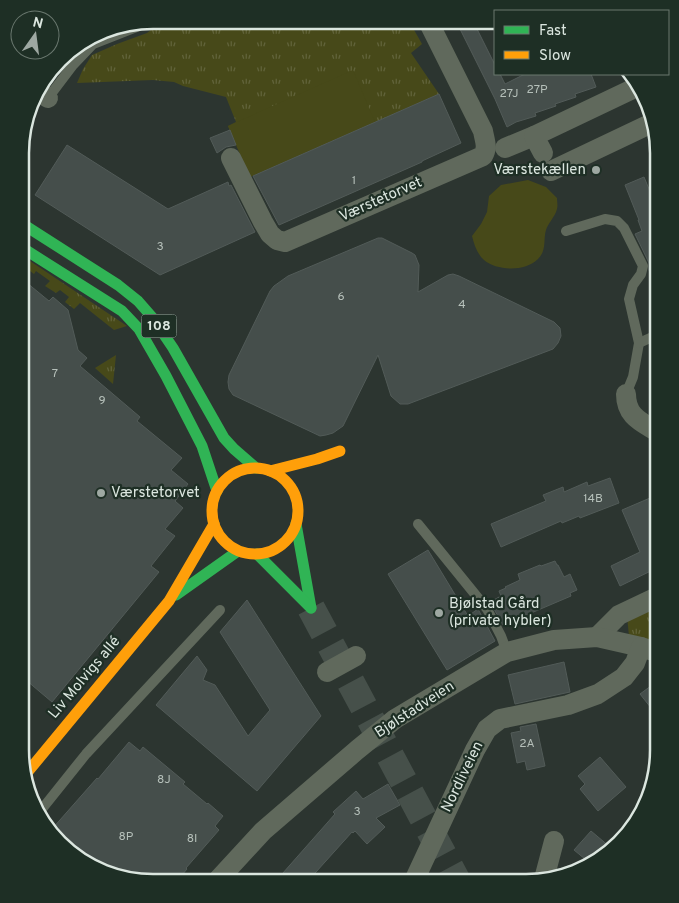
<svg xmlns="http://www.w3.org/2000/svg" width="679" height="903" viewBox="0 0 679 903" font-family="Overpass,sans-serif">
  <defs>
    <pattern id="grass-tufts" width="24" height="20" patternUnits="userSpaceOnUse" patternTransform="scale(1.25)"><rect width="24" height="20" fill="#474919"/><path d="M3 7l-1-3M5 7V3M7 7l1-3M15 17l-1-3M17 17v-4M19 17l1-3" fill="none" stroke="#61633a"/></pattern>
  </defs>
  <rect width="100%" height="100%" fill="#2c3530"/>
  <g fill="url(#grass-tufts)">
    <path d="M164 20 409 21 422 44 411 53 439 94 250 177 228 126 236 122 226 97 183 86 174 82 153 80 77 83 83 69 92 55 117 44 147 33Z"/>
    <path d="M21 255 127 326 114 330 80 303 74 309 65 302 69 297 60 290 56 293 45 286 50 281 36 271 34 274 21 264Z"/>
    <path d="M116 355 113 384 95 368Z"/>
    <path d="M659 601V647L629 636 627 616Z"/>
  </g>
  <g fill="#474919">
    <path d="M353 70 375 122 250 177 228 126Z"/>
    <path d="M528 180 546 187 557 198C557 201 558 206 557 209 555 217 548 223 546 230 543 240 547 250 538 259 525 272 497 271 484 260 477 254 474 244 472 236L481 224 487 212 489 196 501 185Z"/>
  </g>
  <g fill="#454e4b" stroke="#525b58">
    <path d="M456 21H473L495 65V74H500L505 84 525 74H591L596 87 575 94 576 97 555 104 556 106 535 113 536 116 516 122 507 127 495 99Z"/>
    <path d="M439 94 461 143 422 161V162L279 225 253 176Z"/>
    <path d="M230 130 236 145 226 147 217 153 210 138Z"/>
    <path d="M67 145 168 209 228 182 229 186 231 185 255 232 160 275 35 195Z"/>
    <path d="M644 177 659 213 658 293 649 270V263L635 234 642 231 638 220H639L625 185Z"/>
    <path d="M378 238H382L412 253 415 255 419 265 418 292 448 275 453 274 459 276 554 322 560 328 561 336 558 343 553 349 408 404H400L391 396 378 355 343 426 333 433 326 435 320 436 233 395 229 389 228 382 229 375 270 291 274 286 288 276Z"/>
    <path d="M21 278 49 301 53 297 68 310 78 350 87 358 80 366 140 417 137 421 182 458 171 470 188 484 175 501 183 508 165 529 175 536 151 566 159 572 52 702 20 675Z"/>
    <path d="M610 478 619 503 580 518 579 516 562 523 561 521 501 547 491 524 546 501 543 495 563 487 564 492 587 482 588 486Z"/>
    <path d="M650 498 659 517V567L620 586 611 566 640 552 622 510Z"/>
    <path d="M428 550 468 616 478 609 495 641 447 670 388 574Z"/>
    <path d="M555 561 557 565H558L564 577 570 574 577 590 570 593 571 596 503 625 490 602 501 596 499 591 506 588 505 587 520 580 518 574 540 565 541 566Z"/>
    <path d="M247 600 321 716 257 791 156 705 197 656 207 670 203 680 215 685 248 736 270 710 220 632Z"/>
    <path d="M564 662 570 692 515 704 508 675Z"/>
    <path d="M659 680V718L640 694Z"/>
    <path d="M536 724 545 766 527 770 525 761 517 763 511 733 521 731 520 727Z"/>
    <path d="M129 742 140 751 143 747 185 782 183 784 207 804 208 803 223 816 215 826 219 830 186 868 187 869 176 882H136L79 860 52 829 97 778 98 779Z"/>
    <path d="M600 757 626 787 598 811 580 789 585 784 578 776Z"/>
    <path d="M388 784 400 805 376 818 385 827 367 844 355 831 353 833 352 832 307 882H275L335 814 333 812 356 791 363 799Z"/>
    <path d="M591 831 610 847 591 864 574 850Z"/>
  </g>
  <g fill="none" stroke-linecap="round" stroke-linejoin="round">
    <path stroke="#46504a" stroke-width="28" stroke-dasharray="28 14" stroke-linecap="butt" d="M311 608 458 883"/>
    <g stroke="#60695c" stroke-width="10">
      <path d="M48 98 73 65 93 44 144 24 148 21"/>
      <path d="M566 231 605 219 617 221 624 228 643 266 641 274 633 285 629 299 639 343 633 377 626 394"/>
      <path d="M639 343 659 334"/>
      <path d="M418 524 487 609 501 636 507 652"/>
      <path d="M38 814 86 754 220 610"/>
    </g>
    <g stroke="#60695c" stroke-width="20">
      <path d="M36 90 48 98"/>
      <path d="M505 148 534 136"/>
      <path d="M543 153 534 136 639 86"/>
      <path d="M231 158 263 222 270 234 277 240 285 242 483 156C488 147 485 142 483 131L428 21"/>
      <path d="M551 171 652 123"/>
      <path d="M626 394C626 417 642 422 659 433"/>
      <path d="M597 637 619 615 659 596"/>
      <path d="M327 672 356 656"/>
      <path d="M544 879 554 841"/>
      <path d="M216 882 263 831 357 750 395 719 507 652 554 640 597 637 641 647 659 653"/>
      <path d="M413 883 475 750 487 729 500 719 568 705 598 694 624 677 635 663 641 647"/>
    </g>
    <g stroke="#30b455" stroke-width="11">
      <path d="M21 223 118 285 138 301 152 317 173 348 224 438 234 449 256 468"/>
      <path d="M21 247 122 311 139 329 166 376 202 446 217 491"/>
      <path d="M296 524 311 608"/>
      <path d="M257 554 311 608"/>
      <path d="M176 595 238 551"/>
    </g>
    <g stroke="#ff9f0a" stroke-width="11">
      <circle cx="255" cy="511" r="43"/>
      <path d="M270 471 317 459 340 451"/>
      <path d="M26 774 169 601 214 524"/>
    </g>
  </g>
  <g fill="#9ea8a2" stroke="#1e2f25" stroke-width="2">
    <circle cx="596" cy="170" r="5"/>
    <circle cx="101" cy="493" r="5"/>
    <circle cx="439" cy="613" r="5"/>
  </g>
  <g text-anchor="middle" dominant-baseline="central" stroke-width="4.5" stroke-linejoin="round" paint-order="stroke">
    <g font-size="12" fill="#b6c0ba">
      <text x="537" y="90">27P</text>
      <text x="509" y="94">27J</text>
      <text x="354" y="181">1</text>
      <text x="160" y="247">3</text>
      <text x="341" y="297">6</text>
      <text x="462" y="305">4</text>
      <text x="55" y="374">7</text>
      <text x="102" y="401">9</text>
      <text x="593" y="499">14B</text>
      <text x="527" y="744">2A</text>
      <text x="164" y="780">8J</text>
      <text x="357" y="812">3</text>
      <text x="126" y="837">8P</text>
      <text x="192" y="839">8I</text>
    </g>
    <rect fill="#1e2f25" stroke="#a2afa7" stroke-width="1" x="141.5" y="314.5" width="35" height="23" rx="4"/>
    <g font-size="14" font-weight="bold" fill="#dbe6df">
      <text x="159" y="326">108</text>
    </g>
    <g font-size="15" fill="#dbe6df" stroke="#1e2f25" text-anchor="start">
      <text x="586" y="170" text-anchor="end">Værstekællen</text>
      <text x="111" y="493">Værstetorvet</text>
      <text x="449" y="604">Bjølstad Gård<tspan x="449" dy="17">(private hybler)</tspan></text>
    </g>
    <g font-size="15" fill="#dbe6df" stroke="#1e2f25">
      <text transform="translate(381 200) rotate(-24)">Værstetorvet</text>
      <text transform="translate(85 678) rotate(-50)">Liv Molvigs allé</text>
      <text transform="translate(415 710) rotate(-33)">Bjølstadveien</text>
      <text transform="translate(463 777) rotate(-64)">Nordliveien</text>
    </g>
  </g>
  <path d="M0 0H679V903H0ZM153 29H526A124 124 0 0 1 650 153V750A124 124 0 0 1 526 874H153A124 124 0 0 1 29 750V153A124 124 0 0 1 153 29Z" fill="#1e2f25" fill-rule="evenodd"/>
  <path fill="none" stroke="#dbe6df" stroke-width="2.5" d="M153 29H526A124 124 0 0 1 650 153V750A124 124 0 0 1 526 874H153A124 124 0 0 1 29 750V153A124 124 0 0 1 153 29Z"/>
  <rect x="494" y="10" width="175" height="65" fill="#1e2f25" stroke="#6a786f"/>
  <rect x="504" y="26" width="25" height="8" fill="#30b455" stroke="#6a786f"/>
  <text x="539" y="35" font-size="15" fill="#dbe6df">Fast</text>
  <rect x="504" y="51" width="25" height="8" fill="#ff9f0a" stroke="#6a786f"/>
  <text x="539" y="60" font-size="15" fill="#dbe6df">Slow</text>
  <g transform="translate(35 35) rotate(14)"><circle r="24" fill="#1e2f25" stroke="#6a786f"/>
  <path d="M0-4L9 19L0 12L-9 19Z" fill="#9ea8a2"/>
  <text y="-8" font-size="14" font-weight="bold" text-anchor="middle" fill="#dbe6df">N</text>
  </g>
</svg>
